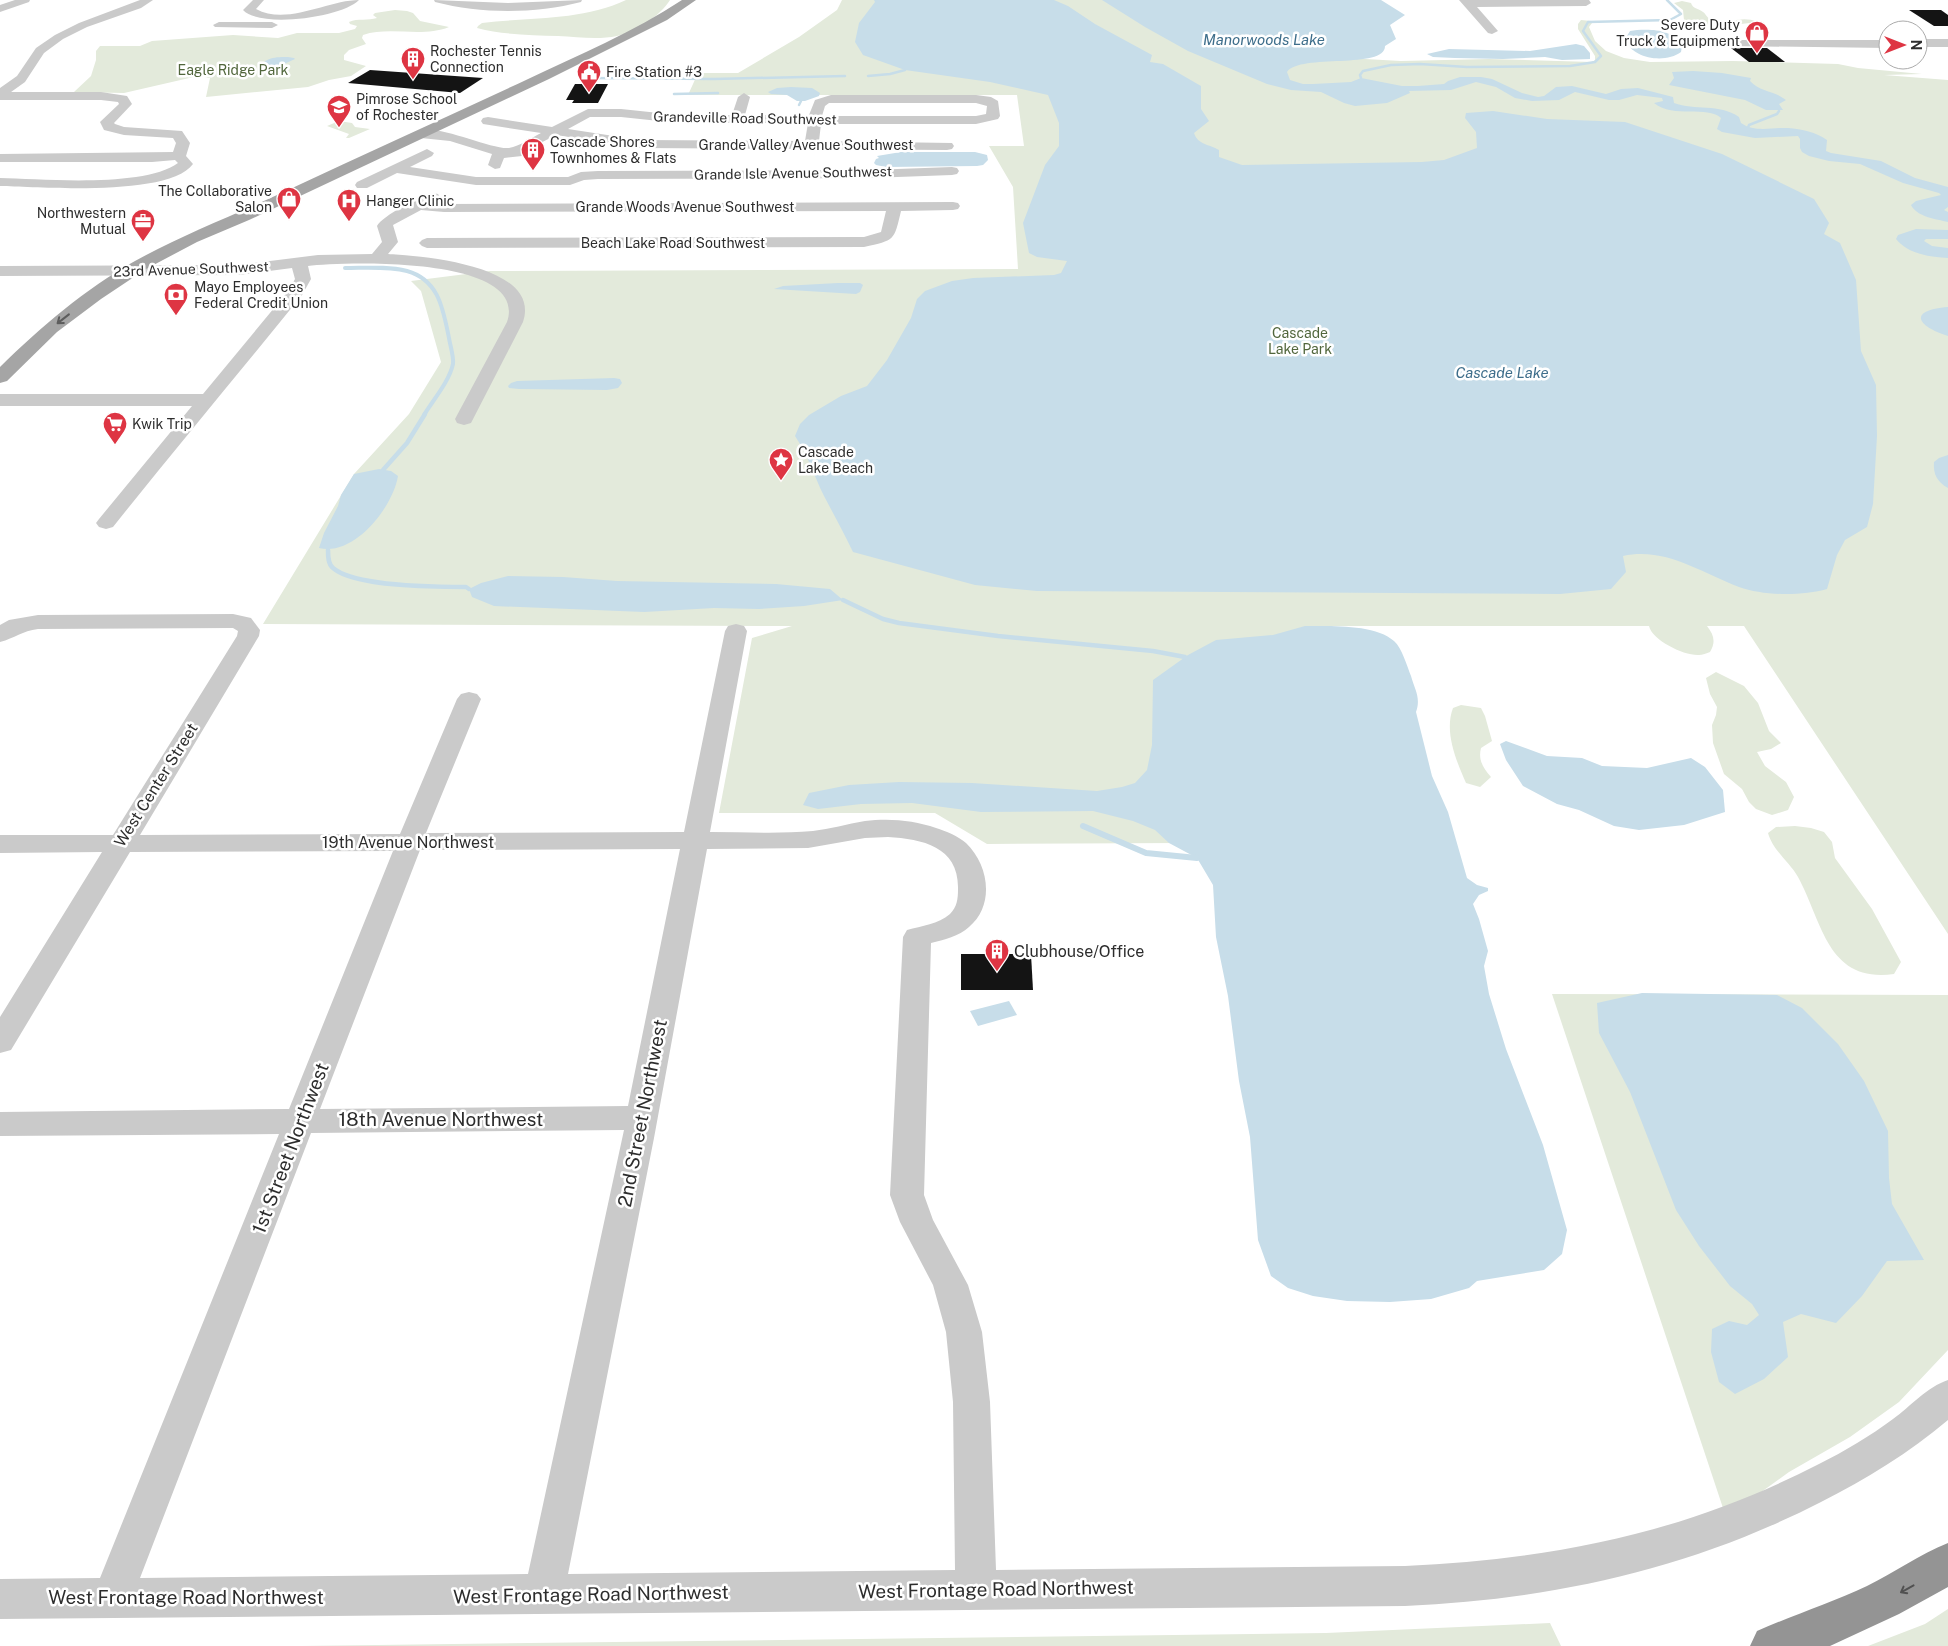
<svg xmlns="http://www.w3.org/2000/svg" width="1948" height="1646" viewBox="0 0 1948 1646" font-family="'Public Sans',sans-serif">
  <rect width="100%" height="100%" fill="#fff"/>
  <g fill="#e3eadb">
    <path d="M626 0H670C660 16 636 32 617 36 598 40 578 37 558 36 532 35 503 35 477 28L478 26 482 23C530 17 582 21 626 0Z"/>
    <path d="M842 0H1183L1200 50 1401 61 1489 59 1592 62 1595 60V56L1578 29V24L1581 20 1591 21 1592 23 1589 27 1595 41 1606 51 1624 58 1650 62 1733 61 1838 64 1858 68 1922 74 1884 75 1948 80V934L1744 626H1707C1714 635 1716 642 1710 652 1707 653 1702 655 1699 655 1684 656 1652 640 1649 626H1333L1182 843 987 844 935 813H719L752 638 792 626 263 624 354 474 409 414 441 362 421 291 411 281 490 271 1018 269 1013 187 989 146H1024L1017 95H688L698 73H738L799 37 837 10Z"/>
    <path d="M1682 1 1691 3C1693 9 1698 8 1703 12 1706 14 1707 18 1711 20 1724 26 1742 14 1757 22 1740 25 1700 27 1684 20L1683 10 1674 3Z"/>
    <path d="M395 10 407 11 413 13 420 21 449 27C422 38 390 26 363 35L362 38 366 44 349 50 344 55V60L366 66 351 76 329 80 308 87 206 97 210 78 198 76 124 93 74 92 91 76 96 60V51L100 46H140L152 41 233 35 278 38 297 33H339L355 29 357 26 350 24 349 22C358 18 368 21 377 18L373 15 375 13Z"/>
    <path d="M339 121 352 123 355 127 370 129 349 138H346L349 134 327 126Z"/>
    <path d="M1716 672 1744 686 1758 703 1769 731 1781 743 1771 749 1757 752 1765 766 1786 782 1794 797 1788 810 1772 815 1756 809 1749 802 1742 789 1724 774 1713 743 1712 725 1716 715 1717 707 1710 694 1706 678Z"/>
    <path d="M1461 705 1481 708 1485 716 1492 741 1481 748C1478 760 1483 768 1491 777L1480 787 1466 783C1456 760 1444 732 1453 708Z"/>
    <path d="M1795 826 1811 828 1824 832 1832 842 1835 858 1872 909 1901 962 1894 974C1827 983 1823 923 1798 877 1789 861 1773 851 1768 833L1776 827Z"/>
    <path d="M1552 994 1948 995V1350L1899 1402 1850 1437 1789 1472 1746 1503 1725 1514Z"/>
    <path d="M1948 1609V1646H1868L1925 1624Z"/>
    <path d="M1550 1623 1561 1646H301L1326 1633Z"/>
  </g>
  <g fill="#c7dde9">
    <path d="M874 0H1054L1068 6 1095 24 1152 55 1150 62 1163 64 1201 86V109L1209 121 1194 133C1198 145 1209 144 1219 150V157L1242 165 1422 162 1444 160 1477 148 1476 132 1465 118 1466 113 1493 111 1547 119 1625 122 1722 154 1814 199 1829 223 1824 234 1840 243 1856 280 1861 351 1876 385 1877 436 1873 504 1867 527 1845 540 1837 555 1827 589C1802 596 1764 596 1739 587 1699 572 1666 547 1623 556L1626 572 1611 589 1560 594 1037 591 975 585 853 552C844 533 834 515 824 496 814 476 808 455 795 436L800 424 809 415 841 396 867 386 887 360 911 318 917 299 925 291 952 281 973 278 1054 275 1061 273 1067 261 1037 257 1029 253 1023 223 1045 165 1059 146V123L1048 95 990 82 905 70 863 55 855 42 859 23 875 2Z"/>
    <path d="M1102 0H1381L1405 15 1390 25 1396 39 1385 46C1385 70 1300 53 1287 72L1290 80 1303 84H1313L1351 82 1361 78 1402 86H1418L1444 84 1448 81 1460 77H1481L1492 79 1522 93 1538 97 1544 96 1556 87 1572 86 1606 94 1621 89 1638 88 1673 97 1674 103C1695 111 1719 103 1739 117L1741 123C1755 133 1773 127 1788 128 1802 129 1816 132 1827 140L1826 151 1831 153 1881 161 1915 178 1948 187V207L1944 210 1948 212V222C1936 219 1917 217 1911 205L1916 201 1941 195 1939 193 1903 183 1860 164 1829 161 1809 156 1802 152 1800 148V139L1798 136 1755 138 1722 132 1717 129 1721 118C1707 105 1674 119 1654 103L1663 101 1662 98 1637 95 1619 100H1609L1575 92 1559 100 1532 101 1515 98 1496 87 1476 82 1451 90 1409 91 1410 93 1387 103 1355 106 1344 103 1321 92 1291 90 1267 84 1188 51 1145 27Z"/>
    <path d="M1637 30C1655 29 1672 30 1682 46L1681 52C1665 64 1632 59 1625 39L1630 31Z"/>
    <path d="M1576 44 1584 46 1590 53V59L1562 60 1545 57 1503 59 1455 58 1433 57 1427 54 1449 49 1530 51Z"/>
    <path d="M288 57 294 58 295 59 271 70 259 69C264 57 276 57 288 57Z"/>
    <path d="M1693 71 1722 73 1751 78 1750 81C1760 92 1775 91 1786 100L1779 104 1783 110H1766L1745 100 1669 85 1674 78 1672 72Z"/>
    <path d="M791 87 812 88 820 93 819 96 805 101H797L787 95 771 94 768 92 777 88Z"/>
    <path d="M901 152H975L987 155 988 160 983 165 977 166 886 167 876 165 874 163 876 159 879 158 877 156Z"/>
    <path d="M1916 229 1948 230V239H1926L1924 241 1932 246 1948 248V258C1930 257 1908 254 1896 239L1898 235Z"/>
    <path d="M838 283H860L863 285 860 292 856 294 774 289 783 286Z"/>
    <path d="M1948 307V336C1916 326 1908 310 1948 307Z"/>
    <path d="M614 378 620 379 622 383 618 388 607 390 519 389 509 388 508 386 511 383 517 381Z"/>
    <path d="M1948 455V488C1937 482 1933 474 1934 462L1939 458Z"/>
    <path d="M379 469 391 471 398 476C393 507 354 557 319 548L324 533 338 506 341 495 354 474Z"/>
    <path d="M508 576 563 577 617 581 776 584 830 589 843 600 804 606 759 609 714 608 644 612 494 606 472 597 469 589 481 583Z"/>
    <path d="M1305 626C1329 626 1376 624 1394 641 1402 648 1407 666 1411 676 1415 690 1421 698 1416 712L1432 776 1448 812 1467 878 1477 885 1488 888V891L1479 895 1473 904 1479 919 1488 951 1484 966 1489 994 1506 1049 1543 1145 1567 1230 1562 1254 1544 1270 1477 1281 1469 1288 1431 1299 1390 1302 1347 1301 1313 1296 1288 1288 1271 1276 1258 1240 1250 1137 1239 1081 1228 996 1216 937 1213 885 1197 858 1169 843 1155 830 1133 821 1093 811 981 812 912 803 861 804 818 809 803 805 809 793 849 785 899 782 972 783 1097 791 1122 787 1135 783 1147 770 1152 745 1153 680 1188 655 1216 640 1273 635Z"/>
    <path d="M1506 741 1547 756 1582 758 1602 766 1647 768 1691 758 1705 767 1723 790 1725 812 1684 825 1639 830 1614 826 1579 810 1557 804 1523 786 1506 760 1500 744Z"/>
    <path d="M1642 993 1777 995 1802 1008 1838 1044 1864 1081 1888 1131 1889 1178 1892 1204 1924 1260 1887 1261 1862 1296 1836 1323 1801 1314 1783 1322 1788 1357 1764 1379 1735 1394 1719 1382 1711 1352 1712 1329 1729 1321 1747 1325 1759 1315 1752 1304 1730 1286 1699 1246 1676 1210 1630 1092 1599 1033 1597 1003Z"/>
    <path d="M1009 1001 1017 1015 978 1026 970 1011Z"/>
  </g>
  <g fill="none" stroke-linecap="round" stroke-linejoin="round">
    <g stroke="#c7dde9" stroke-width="2.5">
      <path d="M868 76 890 74 905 70"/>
      <path d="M585 78 714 79 845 76"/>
      <path d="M1361 78 1360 75 1363 71 1391 65 1420 64 1467 67 1570 66 1595 62 1601 56 1583 31 1588 22 1670 20 1681 14 1667 0"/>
      <path d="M674 94 718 93"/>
      <path d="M799 105 801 101"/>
      <path d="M1746 133 1749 125 1777 114 1779 111"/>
    </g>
    <path stroke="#c7dde9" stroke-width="4" d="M345 268C365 268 387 266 407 271 439 280 443 309 449 338 450 345 454 357 453 364 449 382 433 400 424 415"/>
    <g stroke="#c7dde9" stroke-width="4.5">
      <path d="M383 470 407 443 425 414"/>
      <path d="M328 550C328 556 328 564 333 568 355 587 436 587 466 587L469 589"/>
      <path d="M843 600 883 619 899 623 998 636 1153 651 1185 657"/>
    </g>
    <path stroke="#c7dde9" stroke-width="6" d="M1083 826 1146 853 1197 858"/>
  </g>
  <g fill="#141414">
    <path d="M1909 10H1941L1948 15V26H1934Z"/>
    <path d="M1731 48H1767L1785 62H1749Z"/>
    <path d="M370 70 483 78 460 93 348 83Z"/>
    <path d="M575 84H608L598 103H572L574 100H566Z"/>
    <path d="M961 954H1031L1033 990H961Z"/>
  </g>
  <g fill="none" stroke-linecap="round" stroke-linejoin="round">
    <g fill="#cacaca" fill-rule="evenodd">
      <path d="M15 0H30L29 2 0 12V5Z"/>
      <path d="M140 0H153L141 8 87 27 63 39 44 53 25 82 11 92H101L127 96 132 104 114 123 115 124 124 127 182 131 190 143 186 156 193 164C169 197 40 187 0 186V178C43 179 144 188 178 163L175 160 152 162H0V154L173 152 176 143 173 138 124 135 104 130 100 122 119 104 118 102 101 100H0V88L17 76 36 48 55 35 79 23Z"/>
      <path d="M253 0H264L256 9C287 26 328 0 359 0 343 17 261 29 243 10Z"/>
      <path d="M434 0 508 3 582 0 581 2C535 14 481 14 435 2Z"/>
      <path d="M1459 0H1589L1591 3 1586 6 1477 7 1498 31 1492 34 1488 33Z"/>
      <path d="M219 22H272L278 25 272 28 215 27 213 25Z"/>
      <rect x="1918" y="39" width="30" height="8"/>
      <path d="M1734 40H1888V48L1730 46 1728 44 1730 42Z"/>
      <path d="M744 93 750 97 745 115H809L815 100 831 95H976L991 97 998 101 1000 116 998 119 976 124H821L819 141 952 143 954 146 952 149 947 150 640 148 556 135 523 152 522 156 504 158 500 168 495 169 488 165 492 154 450 141 421 138 414 134C427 118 489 150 509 148 520 146 531 138 541 133L483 124 481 121 483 118 488 117 552 127 588 109H621L678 115H732L738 97ZM829 103H976L987 106 986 114 976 116H822L825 106ZM590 117H621L678 123H808L805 141 640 140 568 129Z"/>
      <path d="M427 149 434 153 432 156 410 167 476 177H568L581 172 598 171 870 170 952 167 957 168 959 171 957 174 952 175 870 178 598 179 584 180 570 185H476L397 173 367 188H357L355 185 357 182Z"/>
      <path d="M433 193 438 194 440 197 434 202 444 204 953 202 958 203 960 206 958 209 953 210 901 211C894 241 895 240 864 247L427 248 422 246 419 243 422 240 427 238 864 237 881 232 886 211 444 212 421 210 393 225 398 242 388 254C422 256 542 265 523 322L471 423 464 425 457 423 455 419 507 322C530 255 342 262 308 266L311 279 302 295C239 373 175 449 113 527L106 529 99 527 96 523 99 519 192 406H0V394H203L289 290 295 279 292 268 239 275 0 276V266L239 265 318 255 372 254 382 242 377 226C382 216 422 195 433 193Z"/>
      <path d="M233 614 251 618 260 630 259 636 140 835 400 834 457 699 461 694 469 692 477 694 481 699 426 833 684 832 725 631 728 626 736 624 744 626 747 631 710 832C744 832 779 834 813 831 830 829 847 824 865 821 888 818 914 820 936 828 946 831 958 836 966 843 989 865 995 905 969 927 959 936 944 940 931 943L924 1195 933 1220 968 1285 982 1332 990 1402 996 1570 1405 1566C1555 1559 1685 1533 1819 1464 1845 1451 1870 1436 1893 1419 1911 1406 1927 1387 1948 1380V1420C1909 1453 1866 1479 1821 1502 1688 1570 1553 1599 1405 1606L0 1619V1579L100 1578 279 1134 0 1136V1112L289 1109 393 851 130 852 11 1050 0 1053V1017L102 852 0 853V835H113L237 636 238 631 233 628 38 629C22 631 15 638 0 642V625L9 620 38 615ZM888 837C923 839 959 847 958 889 958 899 957 907 950 914 938 924 922 926 907 930L903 937 890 1195 900 1222 933 1285 946 1332 953 1402 955 1570 568 1574 654 1138 707 849 808 848 865 838ZM680 849 628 1106 320 1109 420 850ZM624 1130 528 1574 140 1578 311 1133Z"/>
    </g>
    <path fill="#a5a5a5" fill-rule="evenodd" d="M682 0H696L667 20 549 79 249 220 197 242 146 269 101 299 57 332 7 381 0 383V367C41 327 85 289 135 261 184 234 237 214 288 190 367 153 446 117 526 80 578 55 634 32 682 0Z"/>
    <path fill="#949494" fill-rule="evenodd" d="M1948 1543V1587L1899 1614 1830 1646H1750L1757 1631C1793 1615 1831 1603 1867 1586 1894 1573 1920 1554 1948 1543Z"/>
  </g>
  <defs><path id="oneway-shaft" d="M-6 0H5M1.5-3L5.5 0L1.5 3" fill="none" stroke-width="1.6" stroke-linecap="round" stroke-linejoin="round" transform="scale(1.25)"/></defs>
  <use stroke="#5d5d5d" href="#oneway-shaft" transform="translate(63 319) rotate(142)"/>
  <use stroke="#515151" href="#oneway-shaft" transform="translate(1907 1589) rotate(151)"/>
  <defs>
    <symbol id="shop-pin" viewBox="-11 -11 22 30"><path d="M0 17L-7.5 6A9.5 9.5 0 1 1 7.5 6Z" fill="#de3543" stroke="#fff"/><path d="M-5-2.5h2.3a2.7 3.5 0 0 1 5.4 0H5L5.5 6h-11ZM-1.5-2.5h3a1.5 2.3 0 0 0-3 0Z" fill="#fff"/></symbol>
    <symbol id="building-pin" viewBox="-11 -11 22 30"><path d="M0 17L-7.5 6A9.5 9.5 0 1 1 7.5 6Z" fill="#de3543" stroke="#fff"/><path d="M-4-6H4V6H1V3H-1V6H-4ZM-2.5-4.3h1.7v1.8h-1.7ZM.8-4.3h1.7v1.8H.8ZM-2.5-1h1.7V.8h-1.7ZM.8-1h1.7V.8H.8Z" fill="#fff"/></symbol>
    <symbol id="civic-pin" viewBox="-11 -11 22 30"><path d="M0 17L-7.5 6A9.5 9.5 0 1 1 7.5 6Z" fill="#de3543" stroke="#fff"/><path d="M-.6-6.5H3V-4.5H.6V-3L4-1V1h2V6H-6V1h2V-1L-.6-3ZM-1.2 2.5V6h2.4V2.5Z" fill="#fff"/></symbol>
    <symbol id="school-pin" viewBox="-11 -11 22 30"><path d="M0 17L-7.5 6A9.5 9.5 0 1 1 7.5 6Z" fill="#de3543" stroke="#fff"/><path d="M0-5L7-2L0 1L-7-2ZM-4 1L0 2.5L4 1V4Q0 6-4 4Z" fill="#fff"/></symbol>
    <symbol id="hospital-pin" viewBox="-11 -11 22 30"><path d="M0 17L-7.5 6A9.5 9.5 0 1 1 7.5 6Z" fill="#de3543" stroke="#fff"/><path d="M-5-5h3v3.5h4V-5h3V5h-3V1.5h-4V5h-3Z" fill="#fff"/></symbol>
    <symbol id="office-pin" viewBox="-11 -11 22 30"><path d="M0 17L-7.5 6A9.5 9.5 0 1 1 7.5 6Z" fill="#de3543" stroke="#fff"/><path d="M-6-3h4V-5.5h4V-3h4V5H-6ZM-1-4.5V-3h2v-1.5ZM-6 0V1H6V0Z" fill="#fff"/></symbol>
    <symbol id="bank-pin" viewBox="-11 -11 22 30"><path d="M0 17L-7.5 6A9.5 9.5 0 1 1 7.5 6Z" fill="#de3543" stroke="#fff"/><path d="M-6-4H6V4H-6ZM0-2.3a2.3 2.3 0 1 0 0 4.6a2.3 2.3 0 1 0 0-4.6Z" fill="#fff"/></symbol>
    <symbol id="supermarket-pin" viewBox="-11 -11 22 30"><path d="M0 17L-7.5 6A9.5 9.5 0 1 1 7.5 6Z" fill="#de3543" stroke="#fff"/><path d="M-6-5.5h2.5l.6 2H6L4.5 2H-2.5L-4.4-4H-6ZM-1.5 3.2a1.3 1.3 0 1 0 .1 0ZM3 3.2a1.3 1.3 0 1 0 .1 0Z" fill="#fff"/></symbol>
    <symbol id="sight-pin" viewBox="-11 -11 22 30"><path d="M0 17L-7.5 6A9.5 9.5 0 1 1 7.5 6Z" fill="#de3543" stroke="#fff"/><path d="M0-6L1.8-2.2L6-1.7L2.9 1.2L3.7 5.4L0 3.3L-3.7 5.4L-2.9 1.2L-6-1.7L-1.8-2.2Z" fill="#fff"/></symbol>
  </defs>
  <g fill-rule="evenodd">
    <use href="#shop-pin" x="1743" y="19" width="28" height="38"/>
    <use href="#building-pin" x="399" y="45" width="28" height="38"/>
    <use href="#civic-pin" x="575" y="58" width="28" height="38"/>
    <use href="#school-pin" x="325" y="93" width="28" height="38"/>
    <use href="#building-pin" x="519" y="136" width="28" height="38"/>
    <use href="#shop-pin" x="275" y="185" width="28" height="38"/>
    <use href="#hospital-pin" x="335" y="187" width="28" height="38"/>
    <use href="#office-pin" x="129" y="207" width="28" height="38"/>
    <use href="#bank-pin" x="162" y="281" width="28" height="38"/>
    <use href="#supermarket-pin" x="101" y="410" width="28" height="38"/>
    <use href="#sight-pin" x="767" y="446" width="28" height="38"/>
    <use href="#building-pin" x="983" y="937" width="28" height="38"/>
  </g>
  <g text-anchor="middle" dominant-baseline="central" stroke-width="5" stroke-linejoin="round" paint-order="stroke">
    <g font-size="14" fill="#2d2d2d" stroke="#fff" text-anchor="start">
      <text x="1740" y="25" text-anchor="end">Severe Duty<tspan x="1740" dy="16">Truck &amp; Equipment</tspan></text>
      <text x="430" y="51">Rochester Tennis<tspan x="430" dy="16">Connection</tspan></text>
      <text x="606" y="72">Fire Station #3</text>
      <text x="356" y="99">Pimrose School<tspan x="356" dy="16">of Rochester</tspan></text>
      <text x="550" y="142">Cascade Shores<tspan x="550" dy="16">Townhomes &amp; Flats</tspan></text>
      <text x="272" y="191" text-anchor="end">The Collaborative<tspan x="272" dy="16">Salon</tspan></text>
      <text x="366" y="201">Hanger Clinic</text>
      <text x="126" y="213" text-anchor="end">Northwestern<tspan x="126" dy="16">Mutual</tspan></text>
      <text x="194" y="287">Mayo Employees<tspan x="194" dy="16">Federal Credit Union</tspan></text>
      <text x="132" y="424">Kwik Trip</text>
      <text x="798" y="452">Cascade<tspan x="798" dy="16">Lake Beach</tspan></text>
    </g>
    <g font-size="14" fill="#51663c" stroke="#fff">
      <text x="233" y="70">Eagle Ridge Park</text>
      <text x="1300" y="333">Cascade<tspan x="1300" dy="16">Lake Park</tspan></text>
    </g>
    <g font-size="14" fill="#2d2d2d" stroke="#fff">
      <text transform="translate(745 118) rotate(1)">Grandeville Road Southwest</text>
      <text x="806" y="145">Grande Valley Avenue Southwest</text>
      <text transform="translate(793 173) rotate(-1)">Grande Isle Avenue Southwest</text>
      <text x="685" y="207">Grande Woods Avenue Southwest</text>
      <text x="673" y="243">Beach Lake Road Southwest</text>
      <text transform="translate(191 269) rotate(-2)">23rd Avenue Southwest</text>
    </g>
    <g font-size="15" font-style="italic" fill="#3e6e8b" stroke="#fff">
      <text x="1264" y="39">Manorwoods Lake</text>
      <text x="1502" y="372">Cascade Lake</text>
    </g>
    <g font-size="16" fill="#2d2d2d" stroke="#fff">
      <text transform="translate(156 785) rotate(-58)">West Center Street</text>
      <text x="408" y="842">19th Avenue Northwest</text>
    </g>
    <g font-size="16" fill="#2d2d2d" stroke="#fff" text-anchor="start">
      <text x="1014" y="951">Clubhouse/Office</text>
    </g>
    <g font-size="19" fill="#2d2d2d" stroke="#fff">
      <text transform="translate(642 1113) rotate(-79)">2nd Street Northwest</text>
      <text x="441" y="1119">18th Avenue Northwest</text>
      <text transform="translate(290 1148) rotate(-69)">1st Street Northwest</text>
      <text transform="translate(996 1589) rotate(-1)">West Frontage Road Northwest</text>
      <text transform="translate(591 1594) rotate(-1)">West Frontage Road Northwest</text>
      <text x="186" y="1597">West Frontage Road Northwest</text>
    </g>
  </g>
  <g transform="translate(1903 45) rotate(90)"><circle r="24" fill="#ffffff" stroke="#ababab"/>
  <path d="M0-4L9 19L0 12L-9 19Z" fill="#de3543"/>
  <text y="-8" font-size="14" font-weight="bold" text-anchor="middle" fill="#2d2d2d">N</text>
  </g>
</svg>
